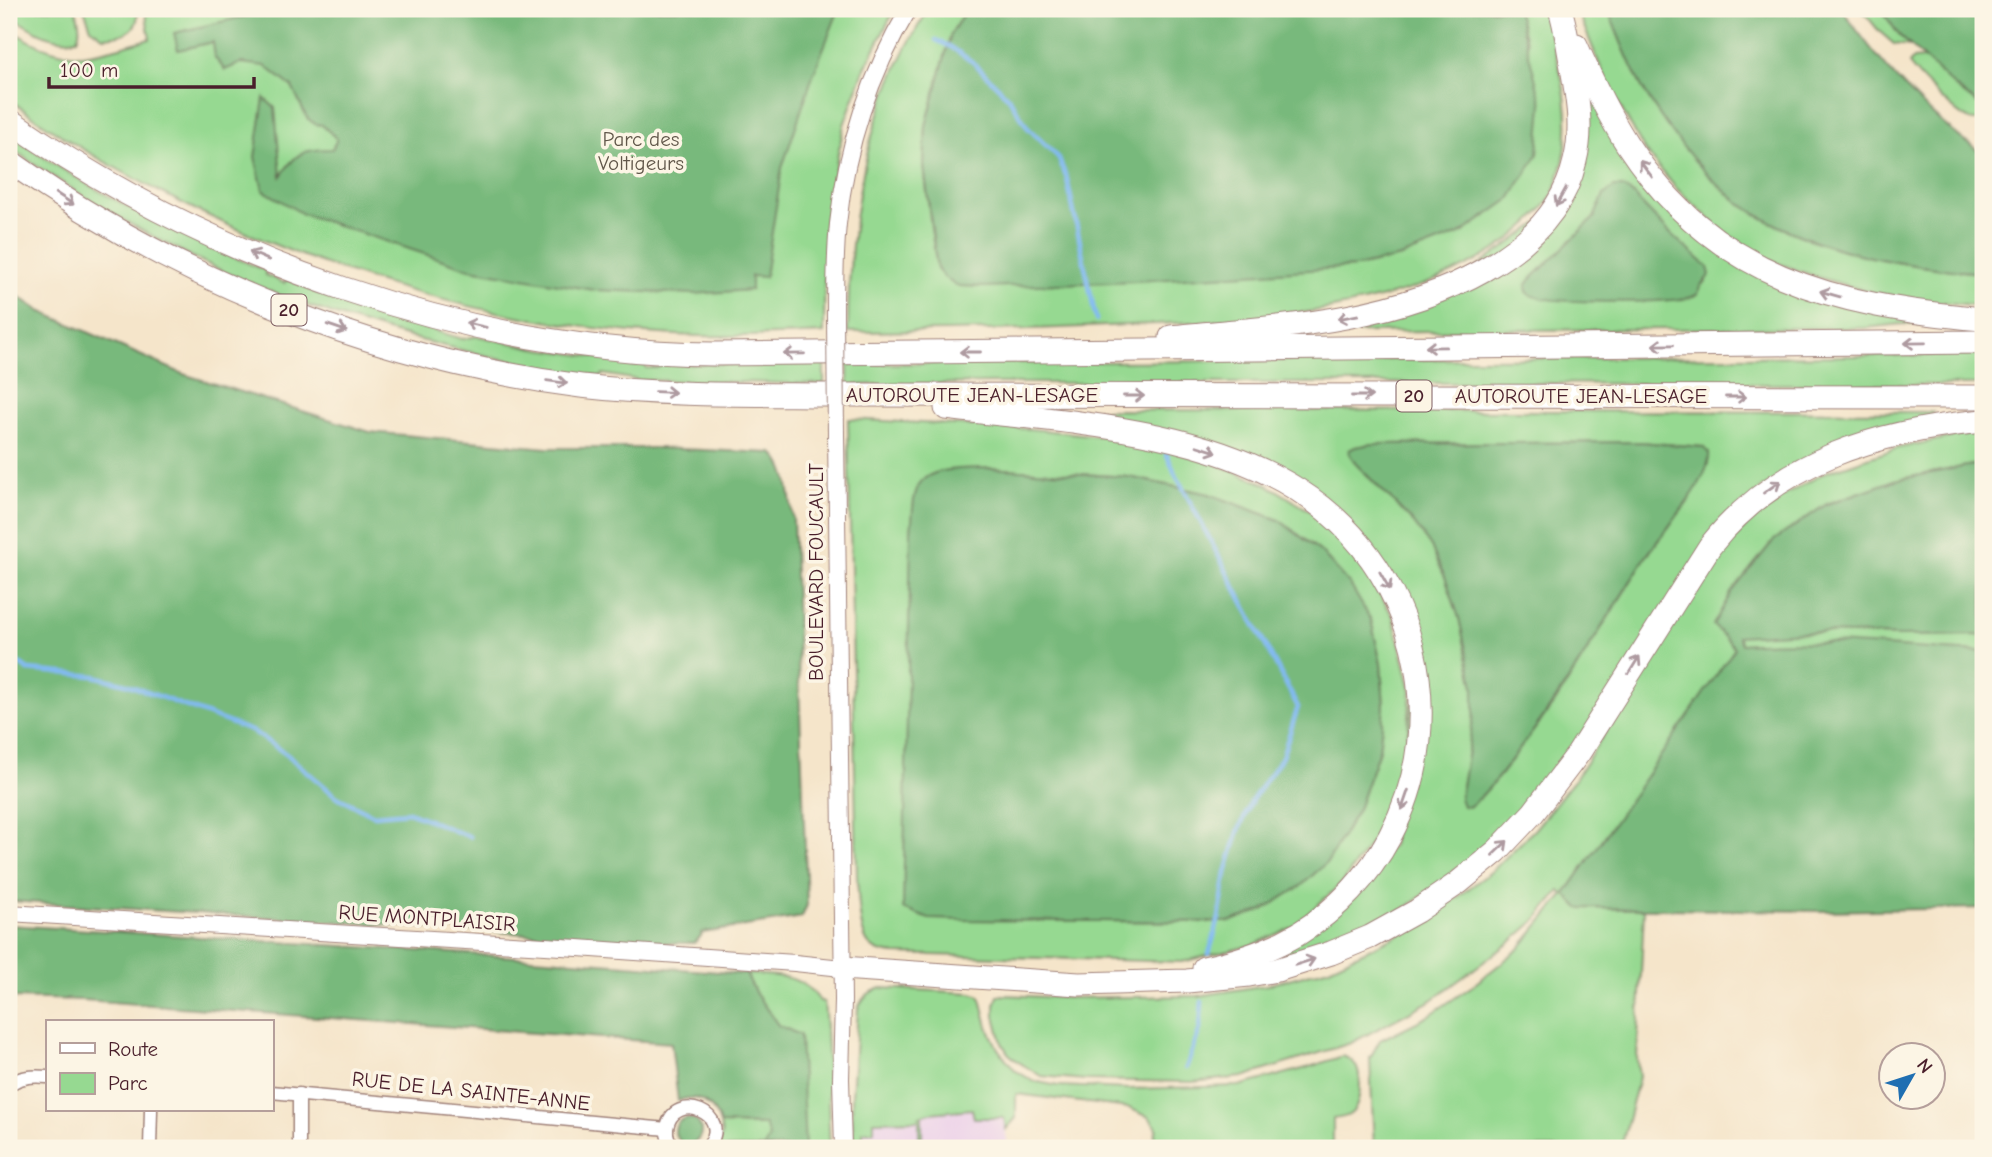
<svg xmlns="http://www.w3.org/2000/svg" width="1992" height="1157" viewBox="0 0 1992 1157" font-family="'Comic Neue',sans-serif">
  <rect width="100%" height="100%" fill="#fcf5e5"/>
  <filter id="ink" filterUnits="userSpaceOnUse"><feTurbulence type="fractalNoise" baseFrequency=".0143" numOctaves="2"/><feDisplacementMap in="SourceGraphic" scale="14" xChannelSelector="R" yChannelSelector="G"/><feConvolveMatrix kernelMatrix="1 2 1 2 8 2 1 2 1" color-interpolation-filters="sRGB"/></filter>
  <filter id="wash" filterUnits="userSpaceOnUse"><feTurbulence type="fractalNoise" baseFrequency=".00686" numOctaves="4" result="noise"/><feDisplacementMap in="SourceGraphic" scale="28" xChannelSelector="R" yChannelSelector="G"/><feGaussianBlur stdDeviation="1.57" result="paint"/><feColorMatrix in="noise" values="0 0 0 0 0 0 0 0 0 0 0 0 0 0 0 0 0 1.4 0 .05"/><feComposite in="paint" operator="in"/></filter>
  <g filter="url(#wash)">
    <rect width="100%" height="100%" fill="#f5e5ca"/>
    <path fill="#ecd1ea" d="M973 1109 974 1118H1004L1008 1148H853L851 1119 920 1116 929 1113Z"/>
    <g fill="#96d991" stroke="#707c5e" stroke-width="2" fill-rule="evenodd">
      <path d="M9 9H76C78 19 82 29 77 39 51 43 29 28 9 15Z"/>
      <path d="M84 9H137C141 32 123 36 103 37L91 28Z"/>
      <path d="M145 9H895L864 70 844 125 834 173 825 222 824 333C774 335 725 338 675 335 502 326 331 278 176 200 118 171 61 139 9 99V29C31 43 53 54 81 55 96 55 133 43 150 39Z"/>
      <path d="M929 9H966L951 34 926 126 924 166 931 228 937 269 944 277 1248 273 1356 267 1401 257 1527 44 1517 9H1543C1559 63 1578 118 1560 174 1558 181 1556 188 1553 194 1542 212 1526 227 1509 240 1402 320 1236 320 1107 326 1020 330 934 332 848 332 848 219 866 104 929 9Z"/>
      <path d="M1577 9H1608C1618 35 1628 62 1642 87 1668 133 1716 192 1763 218 1829 254 1909 267 1983 273V306L1919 300 1870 292 1817 277 1766 259 1724 232 1677 189 1645 151 1607 83Z"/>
      <path d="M1861 9H1881L1899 35 1910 46 1894 44 1879 31Z"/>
      <path d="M1924 58 1954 86 1983 108V113L1979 121C1973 121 1972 122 1968 119 1954 113 1918 76 1909 64L1913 59Z"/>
      <path d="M1583 82 1702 240 1936 325 1902 324 1866 328 1481 330 1322 333 1321 329 1423 305 1571 200 1581 178 1586 157ZM1630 192 1671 234 1706 281 1700 286 1578 235 1594 218Z"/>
      <path d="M9 134C89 190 174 234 265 270L266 275 284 283 288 279 364 306 363 309 462 339 478 336 534 348 623 361 626 364 635 366 640 362H645L646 368H657L664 364H824V384L638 380 603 374 601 377C456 354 312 318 181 251 121 221 64 185 9 147Z"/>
      <path d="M1983 355V385L1447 383H991L848 385V364Z"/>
      <path d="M1096 410 1933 412 1932 419 1761 488 1586 730 1508 831 1403 910 1282 963 1264 959 1392 846 1421 648 1323 497 1093 417ZM1640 442 1703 447 1688 502 1646 557 1556 701 1501 774 1479 799 1460 798 1474 715V686L1459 618 1446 579 1431 547 1414 523 1356 464 1355 447 1372 444Z"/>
      <path d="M848 419 1031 429 1101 436 1170 450 1214 463 1268 485 1313 513 1348 543 1393 616 1411 690 1408 730 1403 769 1392 803 1375 838 1340 885 1293 927 1253 945 1182 962 895 954C886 953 876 952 869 944 859 934 858 891 857 876ZM989 468 1129 477 1209 494 1279 520 1321 552 1371 620 1381 664 1384 707 1379 750 1358 809 1328 861 1301 886 1263 910 1228 922 960 920 911 530 919 485Z"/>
      <path d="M1983 433V463L1895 480 1827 504 1773 541 1731 593 1736 648 1565 894 1579 908 1644 909 1637 1059 1639 1077 1621 1148H1374L1370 1058 1380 1040 1425 1018 1471 987 1519 949 1564 895 1560 891 1535 921 1512 941 1432 1000 1351 1043 1243 1077 1192 1082 1086 1080 1041 1076 1017 1061 1008 1053 1002 1043 995 1016V1005L998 996 1003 995 1069 998 1198 996 1267 985 1329 968 1396 936 1455 899 1492 871 1535 829 1576 778 1708 571 1740 532 1771 503 1826 472 1898 448 1957 436Z"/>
      <path d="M1804 632 1900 636 1983 635V652L1763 643 1741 644 1738 635Z"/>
      <path d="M746 974C778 976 801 973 820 1001L824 1002C829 1050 827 1099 830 1148H717L722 1134 720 1124 765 1125 778 1025 756 994Z"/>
      <path d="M882 988 971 993 978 995 981 999 989 1030 998 1049 1015 1070 1033 1081 1058 1086 1129 1089 1239 1086 1303 1069 1343 1056C1348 1058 1353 1061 1356 1066 1362 1078 1362 1107 1349 1115 1344 1118 1338 1118 1333 1119V1148H1152L1157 1128 1149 1117 1129 1108 1016 1094V1118L1006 1129 1004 1118H974L972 1109 930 1113 920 1116 922 1118V1138H919V1118L918 1120 874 1121V1131L863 1132 864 1148H853L852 1096 858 1009C863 996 869 992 882 988Z"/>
    </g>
    <g fill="#78b97b" stroke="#616c53" stroke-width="2">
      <path d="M276 9H839L813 75 782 168 765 277 751 276V290L694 294 594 290 470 269 303 214 263 190 255 157 264 98 275 108 281 176C296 152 304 149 332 149L337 139 322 125 315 124 307 118 292 87 265 66 241 63 225 70 215 58 213 42 178 50 174 33Z"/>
      <path d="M966 9H1517L1542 104 1538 154 1510 199 1462 233 1401 257 1356 267 1137 281 984 287 956 286 944 277 937 269 924 166 926 126 951 34Z"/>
      <path d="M1608 9H1842C1879 64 1928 117 1983 154V273C1909 267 1829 254 1763 218 1716 193 1668 133 1642 87 1628 62 1618 35 1608 9Z"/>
      <path d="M1881 9H1983V108L1954 86 1899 35Z"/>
      <path d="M1614 187H1622L1630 192 1671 234 1708 267 1710 275 1700 286 1698 294C1694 296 1691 298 1688 298 1668 303 1544 304 1531 295 1526 292 1527 291 1526 286L1531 279 1594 218 1604 195Z"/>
      <path d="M9 290 40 311 183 374 370 432 547 448H656L773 453C790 470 789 496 793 519L807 905 802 917 702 933 701 936 694 943H670L9 901Z"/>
      <path d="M1640 442 1703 447 1709 453C1712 481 1659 535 1644 560 1603 623 1567 688 1521 747 1505 768 1490 790 1469 807L1463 806 1460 798 1474 715V686L1459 618 1446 579 1431 547 1414 523 1356 464 1350 455 1349 450 1355 447 1372 444Z"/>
      <path d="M1983 463V635L1900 636 1804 632 1738 636 1741 644C1822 638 1903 649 1983 652V908L1820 911 1579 908 1565 894 1735 648 1713 625 1731 593 1773 541 1827 504 1895 480Z"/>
      <path d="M989 468 1129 477 1209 494 1279 520 1321 552 1351 586 1371 620 1381 664 1384 707 1379 750 1358 809 1328 861 1301 886 1263 910 1228 922 960 920 929 919 903 909 911 530C913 516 912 497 919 485 929 466 970 469 989 468Z"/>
      <path d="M9 925 547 959 746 974 756 994 778 1025 800 1035 805 1148H764L769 1137 765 1125 720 1124C715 1106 698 1092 678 1101L671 1043 83 1000 9 998Z"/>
      <circle cx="688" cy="1131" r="13"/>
    </g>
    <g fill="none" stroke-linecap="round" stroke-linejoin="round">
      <g stroke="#82baf2" stroke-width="4.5">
        <path d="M936 40 951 47 974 63 1009 98 1028 128 1058 157 1067 179 1096 320"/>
        <path d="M1166 453 1176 475 1298 707 1282 757 1252 800 1238 832 1226 873 1219 918 1209 954"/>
        <path d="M9 656 28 670 94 676 126 684 254 732 286 754 337 797 374 815 409 812 470 837"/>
        <path d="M1186 1068 1200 1029 1202 1001"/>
      </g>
    </g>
  </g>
  <g filter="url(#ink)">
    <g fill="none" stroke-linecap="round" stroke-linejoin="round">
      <defs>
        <g id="minor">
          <path d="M9 1085C20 1076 33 1076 47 1077"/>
          <path d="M271 1092 667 1129"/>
          <path d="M150 1148 151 1110"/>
          <path d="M299 1148V1094"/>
          <path d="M674 1148C669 1142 666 1136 667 1128 673 1090 736 1113 707 1148"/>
        </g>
        <g id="tertiary">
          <path d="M835 316C835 285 835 254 838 224 846 148 870 74 909 9"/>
          <path d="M836 434 843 1000 841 1079 843 1148"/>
          <path d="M9 913 578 948 795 963 842 968"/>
        </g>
        <g id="motorway">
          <path d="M1576 45C1591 79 1607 113 1627 144 1714 277 1833 306 1983 319"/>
          <path d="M9 120C210 260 466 352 713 354L1983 342"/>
          <path d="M9 161C176 280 376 360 581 386 668 396 758 394 846 395L1983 397"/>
          <path d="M1171 337C1229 331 1288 328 1346 317 1432 301 1553 258 1575 161 1584 126 1576 91 1570 56 1567 40 1565 24 1560 9"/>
          <path d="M946 408C1061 422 1198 426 1298 490 1460 593 1462 832 1298 934 1269 951 1237 961 1204 968"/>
          <path d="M842 968 1079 984 1187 981 1249 975 1277 970 1331 953 1370 937 1417 911 1458 883 1497 851 1533 813 1578 754 1710 546C1778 460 1878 431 1983 421"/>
        </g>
      </defs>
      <use href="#minor" stroke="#a0827a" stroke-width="15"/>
      <use href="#tertiary" stroke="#a0827a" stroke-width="18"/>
      <use href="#motorway" stroke="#a0827a" stroke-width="25"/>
      <use href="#minor" stroke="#fff" stroke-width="12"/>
      <use href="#tertiary" stroke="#fff" stroke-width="16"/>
      <use href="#motorway" stroke="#fff" stroke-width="23"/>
      <defs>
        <path id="tertiary-bridge" d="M835 316 836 434"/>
      </defs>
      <use href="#tertiary-bridge" stroke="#a0827a" stroke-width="18" stroke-linecap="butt"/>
      <use href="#tertiary-bridge" stroke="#fff" stroke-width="16"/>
    </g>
    <defs><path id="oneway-shaft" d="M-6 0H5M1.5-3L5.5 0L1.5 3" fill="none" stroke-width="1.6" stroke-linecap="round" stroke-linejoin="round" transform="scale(1.75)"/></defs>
    <g stroke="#ae9aa0">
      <use href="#oneway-shaft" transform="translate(1646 169) rotate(-127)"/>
      <use href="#oneway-shaft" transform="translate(1561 197) rotate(119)"/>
      <use href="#oneway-shaft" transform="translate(65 199) rotate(33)"/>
      <use href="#oneway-shaft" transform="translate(259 256) rotate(-157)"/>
      <use href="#oneway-shaft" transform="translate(1830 294) rotate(-164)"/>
      <use href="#oneway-shaft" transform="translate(1348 317) rotate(169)"/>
      <use href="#oneway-shaft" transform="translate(476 325) rotate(-167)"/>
      <use href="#oneway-shaft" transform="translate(337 328) rotate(19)"/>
      <use href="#oneway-shaft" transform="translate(1915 343) rotate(179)"/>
      <use href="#oneway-shaft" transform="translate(1663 345) rotate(179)"/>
      <use href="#oneway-shaft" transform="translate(1436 347) rotate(179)"/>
      <use href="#oneway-shaft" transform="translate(970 352) rotate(180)"/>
      <use href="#oneway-shaft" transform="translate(794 354) rotate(179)"/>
      <use href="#oneway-shaft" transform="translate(557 382) rotate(8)"/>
      <use href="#oneway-shaft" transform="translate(665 392) rotate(2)"/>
      <use href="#oneway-shaft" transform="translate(1134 396)"/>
      <use href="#oneway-shaft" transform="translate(1362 396)"/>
      <use href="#oneway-shaft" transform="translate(1736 397)"/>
      <use href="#oneway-shaft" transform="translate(1207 449) rotate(18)"/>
      <use href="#oneway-shaft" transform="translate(1772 487) rotate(-35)"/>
      <use href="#oneway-shaft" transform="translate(1385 581) rotate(60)"/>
      <use href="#oneway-shaft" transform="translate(1634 665) rotate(-58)"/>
      <use href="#oneway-shaft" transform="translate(1405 800) rotate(109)"/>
      <use href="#oneway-shaft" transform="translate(1500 848) rotate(-44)"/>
      <use href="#oneway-shaft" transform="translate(1305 962) rotate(-18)"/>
    </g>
  </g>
  <g text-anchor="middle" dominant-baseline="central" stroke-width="7" stroke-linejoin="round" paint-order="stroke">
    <g fill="#fcf5e5" stroke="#7f5f63" stroke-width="2">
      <rect x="271.5" y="294.5" width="35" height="31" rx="5"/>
      <rect x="1396.5" y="380.5" width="35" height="31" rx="5"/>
    </g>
    <g font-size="19" font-weight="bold" fill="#4a1f2b">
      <text x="289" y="310">20</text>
      <text x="1414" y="396">20</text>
    </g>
    <g font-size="21" fill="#61574a" stroke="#fcf5e5">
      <text x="641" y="139">Parc des<tspan x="641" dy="24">Voltigeurs</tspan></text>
    </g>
    <g font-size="21" fill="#4a1f2b" stroke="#fcf5e5">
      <text x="972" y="395">AUTOROUTE JEAN-LESAGE</text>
      <text x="1581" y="396">AUTOROUTE JEAN-LESAGE</text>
      <text transform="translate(816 572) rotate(-90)">BOULEVARD FOUCAULT</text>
      <text transform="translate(427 918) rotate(4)">RUE MONTPLAISIR</text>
      <text transform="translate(471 1091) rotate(6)">RUE DE LA SAINTE-ANNE</text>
    </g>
  </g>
  <rect width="1992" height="1157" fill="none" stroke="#fcf5e5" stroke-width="35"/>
  <rect x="46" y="1020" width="228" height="91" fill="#fcf5e5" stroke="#b59f9b" stroke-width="2"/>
  <rect x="60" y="1043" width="35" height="10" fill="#ffffff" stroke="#b59f9b" stroke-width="2"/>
  <text x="108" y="1056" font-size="21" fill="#4a1f2b">Route</text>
  <rect x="60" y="1073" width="35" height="21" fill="#96d991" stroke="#b59f9b" stroke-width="2"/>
  <text x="108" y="1090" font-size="21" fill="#4a1f2b">Parc</text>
  <g transform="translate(1912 1076) rotate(51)"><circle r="33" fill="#fcf5e5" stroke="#b59f9b" stroke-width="2"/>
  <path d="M0-5L12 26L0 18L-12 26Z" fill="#1f6fb2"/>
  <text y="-10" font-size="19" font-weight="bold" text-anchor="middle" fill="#4a1f2b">N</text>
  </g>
  <path d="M49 77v10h205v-10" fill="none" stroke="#4a1f2b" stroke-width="3.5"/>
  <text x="60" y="77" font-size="21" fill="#4a1f2b" stroke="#fcf5e5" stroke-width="5" paint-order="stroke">100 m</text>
</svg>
